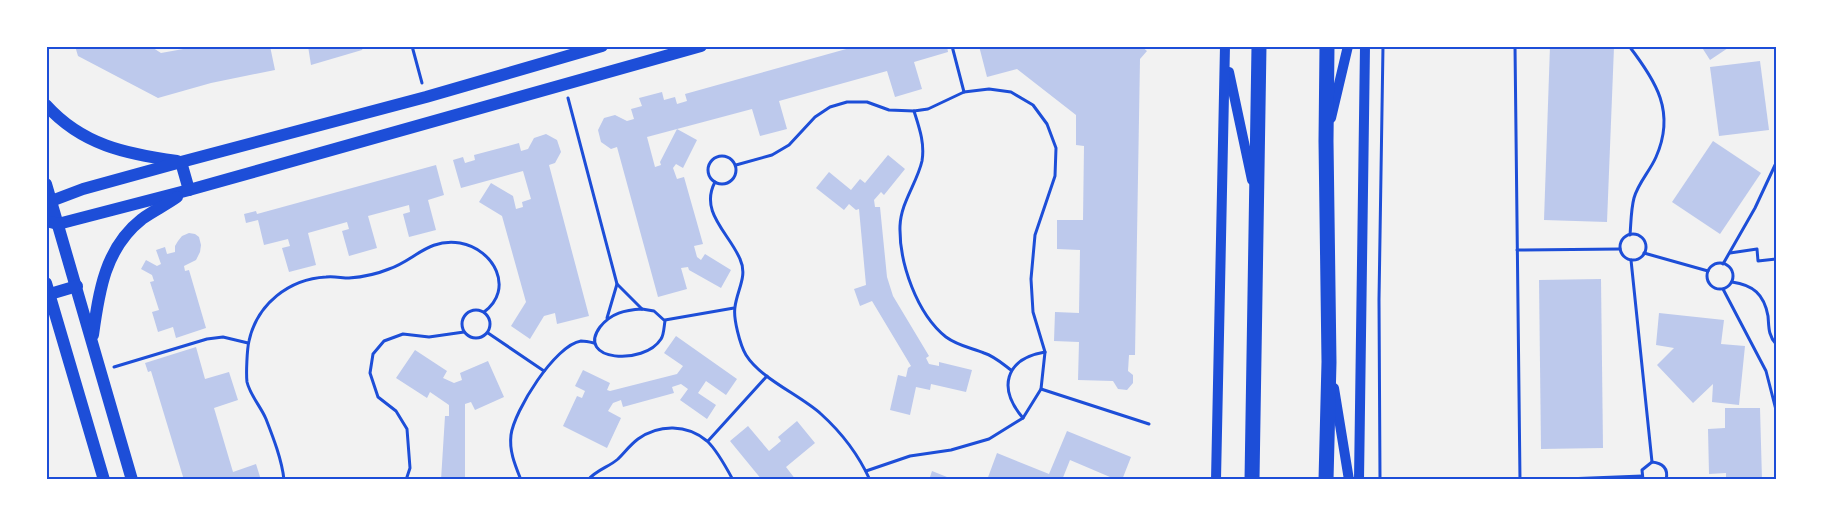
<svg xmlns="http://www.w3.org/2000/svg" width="1823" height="526" viewBox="0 0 1823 526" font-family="'Titillium Web',sans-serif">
  <rect width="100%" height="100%" fill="#f2f2f2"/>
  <g fill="#bdc9ec">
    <path d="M75 46H150L161 53 200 46H270L275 70 211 83 158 98 78 56Z"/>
    <path d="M308 46H364L362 50 311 65Z"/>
    <path d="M857 46H947L948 52 914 62 922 89 895 97 887 71 779 101 787 129 760 136 752 109 647 137 655 167 661 165 660 162 677 129 697 140 683 168 676 164 673 168 677 179 684 177 703 244 694 246 697 257 701 260 705 254 731 270 721 288 689 270 688 267 681 268 687 289 658 297 617 147 611 149 601 142 598 130 604 118 615 115 627 121 634 119 631 109 642 106 639 98 662 92 664 100 675 97 677 104 687 101 685 94Z"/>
    <path d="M979 46H1141L1147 51 1140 59 1135 355H1129L1128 371 1133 375V383L1127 390 1118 389 1113 381 1078 380 1079 342 1054 341 1055 312 1079 313 1080 250 1057 249V220H1083L1084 146 1076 145V115L1017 69 987 77Z"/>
    <path d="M1550 46 1614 47 1607 222 1544 220Z"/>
    <path d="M1701 46H1731L1710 60Z"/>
    <path d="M1760 61 1769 130 1719 136 1710 67Z"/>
    <path d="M546 134 557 140 561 152 555 163 549 165 589 316 557 324 555 313 544 316 530 339 511 326 526 302 502 216 479 202 491 183 513 196 516 209 523 207 522 202 531 199 523 171 461 188 453 160 463 157 465 163 475 160 474 155 519 143 521 151 528 149 534 138Z"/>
    <path d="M1713 141 1761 173 1720 234 1672 202Z"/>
    <path d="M888 155 905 169 884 195 881 192 874 200 875 207H880L887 277 893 296 929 356 926 358 929 364 939 366V362L972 370 966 392 931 384 930 390 916 387 910 415 890 410 898 375 906 377 908 368 911 366 872 301 860 306 854 289 866 285 859 209 856 210 849 204 844 210 816 188 829 172 851 190 860 179 865 183Z"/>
    <path d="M436 165 444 195 428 200 436 230 409 237 403 214 410 212 409 205 368 216 377 248 349 256 342 231 349 229 347 222 308 233 316 265 289 272 282 248 290 246 288 239 264 245 258 220 246 223 244 214 256 211 257 214Z"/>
    <path d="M189 233 195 234 199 237 201 245 200 252 196 260 184 266 185 271 189 270 206 328 176 338 173 327 158 332 152 312 159 310 150 282 154 281 152 275 141 269 146 260 157 266 161 264 156 250 165 247 167 254 175 252V246L178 241 182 236Z"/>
    <path d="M1601 279 1603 448 1541 449 1539 280Z"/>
    <path d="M1659 313 1724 320 1721 344 1745 346 1739 405 1712 402 1713 384 1693 403 1657 365 1674 348 1656 345Z"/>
    <path d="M676 336 737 379 726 395 706 381 698 393 716 405 707 419 680 400 688 389 681 384 672 387 674 393 623 407 621 400 613 403 608 411 621 418 607 448 563 426 577 396 582 398 585 391 575 386 583 370 610 383 607 390 610 391 677 374 683 366 664 353Z"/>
    <path d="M196 347 205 379 229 372 238 400 214 408 233 472 256 464 261 480H184L151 371 148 372 145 363Z"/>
    <path d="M415 350 447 371 443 378 454 383 462 380 460 373 488 361 504 397 475 410 471 402 465 404V480H441L445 416H449V405L430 392 427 398 396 378Z"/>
    <path d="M1725 408H1760L1762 480H1726V473L1709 474 1708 429 1725 428Z"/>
    <path d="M797 421 815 443 786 467 796 480H762L730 441 748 426 769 451 781 441 778 437Z"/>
    <path d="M1067 431 1131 457 1122 480H1117L1070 460 1062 480H987L997 453 1049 474Z"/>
    <path d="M932 471 952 479V480H929Z"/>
  </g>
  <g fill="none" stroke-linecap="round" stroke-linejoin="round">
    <g stroke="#1d4ed8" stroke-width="3">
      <path d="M412 46 422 83"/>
      <path d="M952 46 964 92"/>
      <path d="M1515 46 1520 480"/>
      <path d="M1629 46C1656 81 1676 112 1656 157 1650 171 1638 183 1634 198 1631 209 1631 223 1630 235"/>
      <path d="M568 98 617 284 642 309"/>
      <path d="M914 111C919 127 925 143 922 161 917 183 901 202 900 226 899 263 917 314 946 337 958 346 972 348 984 353 994 356 1003 364 1011 370"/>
      <circle cx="722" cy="170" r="14"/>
      <path d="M736 165 772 155 789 145 815 117 830 107 847 102H867L889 110 914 111 928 109 964 92 989 89 1011 92 1033 105 1047 124 1056 148 1055 176 1035 235 1031 279 1033 312 1045 352 1041 389 1023 418 989 439 951 450 910 456 866 471"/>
      <path d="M715 182C699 212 729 233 740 259 748 276 737 290 735 307 733 318 740 345 746 355 761 379 800 395 821 414 841 432 859 456 870 480"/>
      <circle cx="1633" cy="247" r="13"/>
      <path d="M1517 250 1620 249"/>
      <path d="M1644 253 1708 271"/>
      <path d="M1730 253 1757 249 1758 261 1776 259"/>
      <path d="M1631 260 1652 462"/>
      <circle cx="1720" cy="276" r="13"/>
      <path d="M1723 264 1755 208 1776 163"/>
      <path d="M1732 282C1753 285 1764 294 1768 316 1769 327 1768 335 1776 344"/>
      <path d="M1723 289 1766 371 1776 410"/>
      <path d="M642 309 654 311 665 321C664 326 664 335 661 339 644 366 575 361 600 327 611 313 625 310 642 309Z"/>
      <circle cx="476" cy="324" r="14"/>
      <path d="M607 318 617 284"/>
      <path d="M665 320 734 308"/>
      <path d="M488 333 544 371"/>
      <path d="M114 367 207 339 223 337 248 343"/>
      <path d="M1041 389 1149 424"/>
      <path d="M1023 418C998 389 1004 359 1045 352"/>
      <path d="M708 441 767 376"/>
      <path d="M284 480C282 460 273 437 266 419 261 407 250 395 247 382 246 374 247 349 249 341 257 304 289 279 326 277 334 276 342 278 349 278 362 277 377 274 389 269 415 260 428 238 460 243 494 249 515 289 484 312"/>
      <path d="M406 480 410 468 407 429 396 411 378 397 370 373 373 354 384 341 403 334 429 337 464 332"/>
      <path d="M521 480C515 465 509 451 511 435 514 411 555 345 581 341 585 341 590 342 594 343"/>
      <path d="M588 480C596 470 609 467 618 459 625 452 630 445 638 439 659 424 687 424 707 441 717 450 726 467 733 480"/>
      <path d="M1380 480 1379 300 1383 46"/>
      <path d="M1540 480 1642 476"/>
      <path d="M1643 480 1642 470 1652 462C1662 463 1669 468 1666 480"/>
    </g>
    <g stroke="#1d4ed8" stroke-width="10">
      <path d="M1229 72 1252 180"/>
      <path d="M1331 118 1348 46"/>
      <path d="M1334 388 1349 480"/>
      <path d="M1216 480 1225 46"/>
      <path d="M1359 480 1365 46"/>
    </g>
    <g stroke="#1d4ed8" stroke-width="12">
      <path d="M46 105C82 145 126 154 177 161"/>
      <path d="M181 162 189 190"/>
      <path d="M46 184 132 480"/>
      <path d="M46 203 83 189 181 162 426 97 602 46"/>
      <path d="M46 221 58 224 189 190 701 46"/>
      <path d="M46 283 104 480"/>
      <path d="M50 294 77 286"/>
      <path d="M93 335C99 291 105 248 142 219 153 211 166 205 177 197"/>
    </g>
    <g stroke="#1d4ed8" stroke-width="15">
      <path d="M1252 480 1259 46"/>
      <path d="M1326 480 1329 362 1326 141 1327 46"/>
    </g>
  </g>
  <rect width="1823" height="526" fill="none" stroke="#ffffff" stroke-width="96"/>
  <rect x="48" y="48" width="1727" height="430" fill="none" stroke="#1d4ed8" stroke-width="2"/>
</svg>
